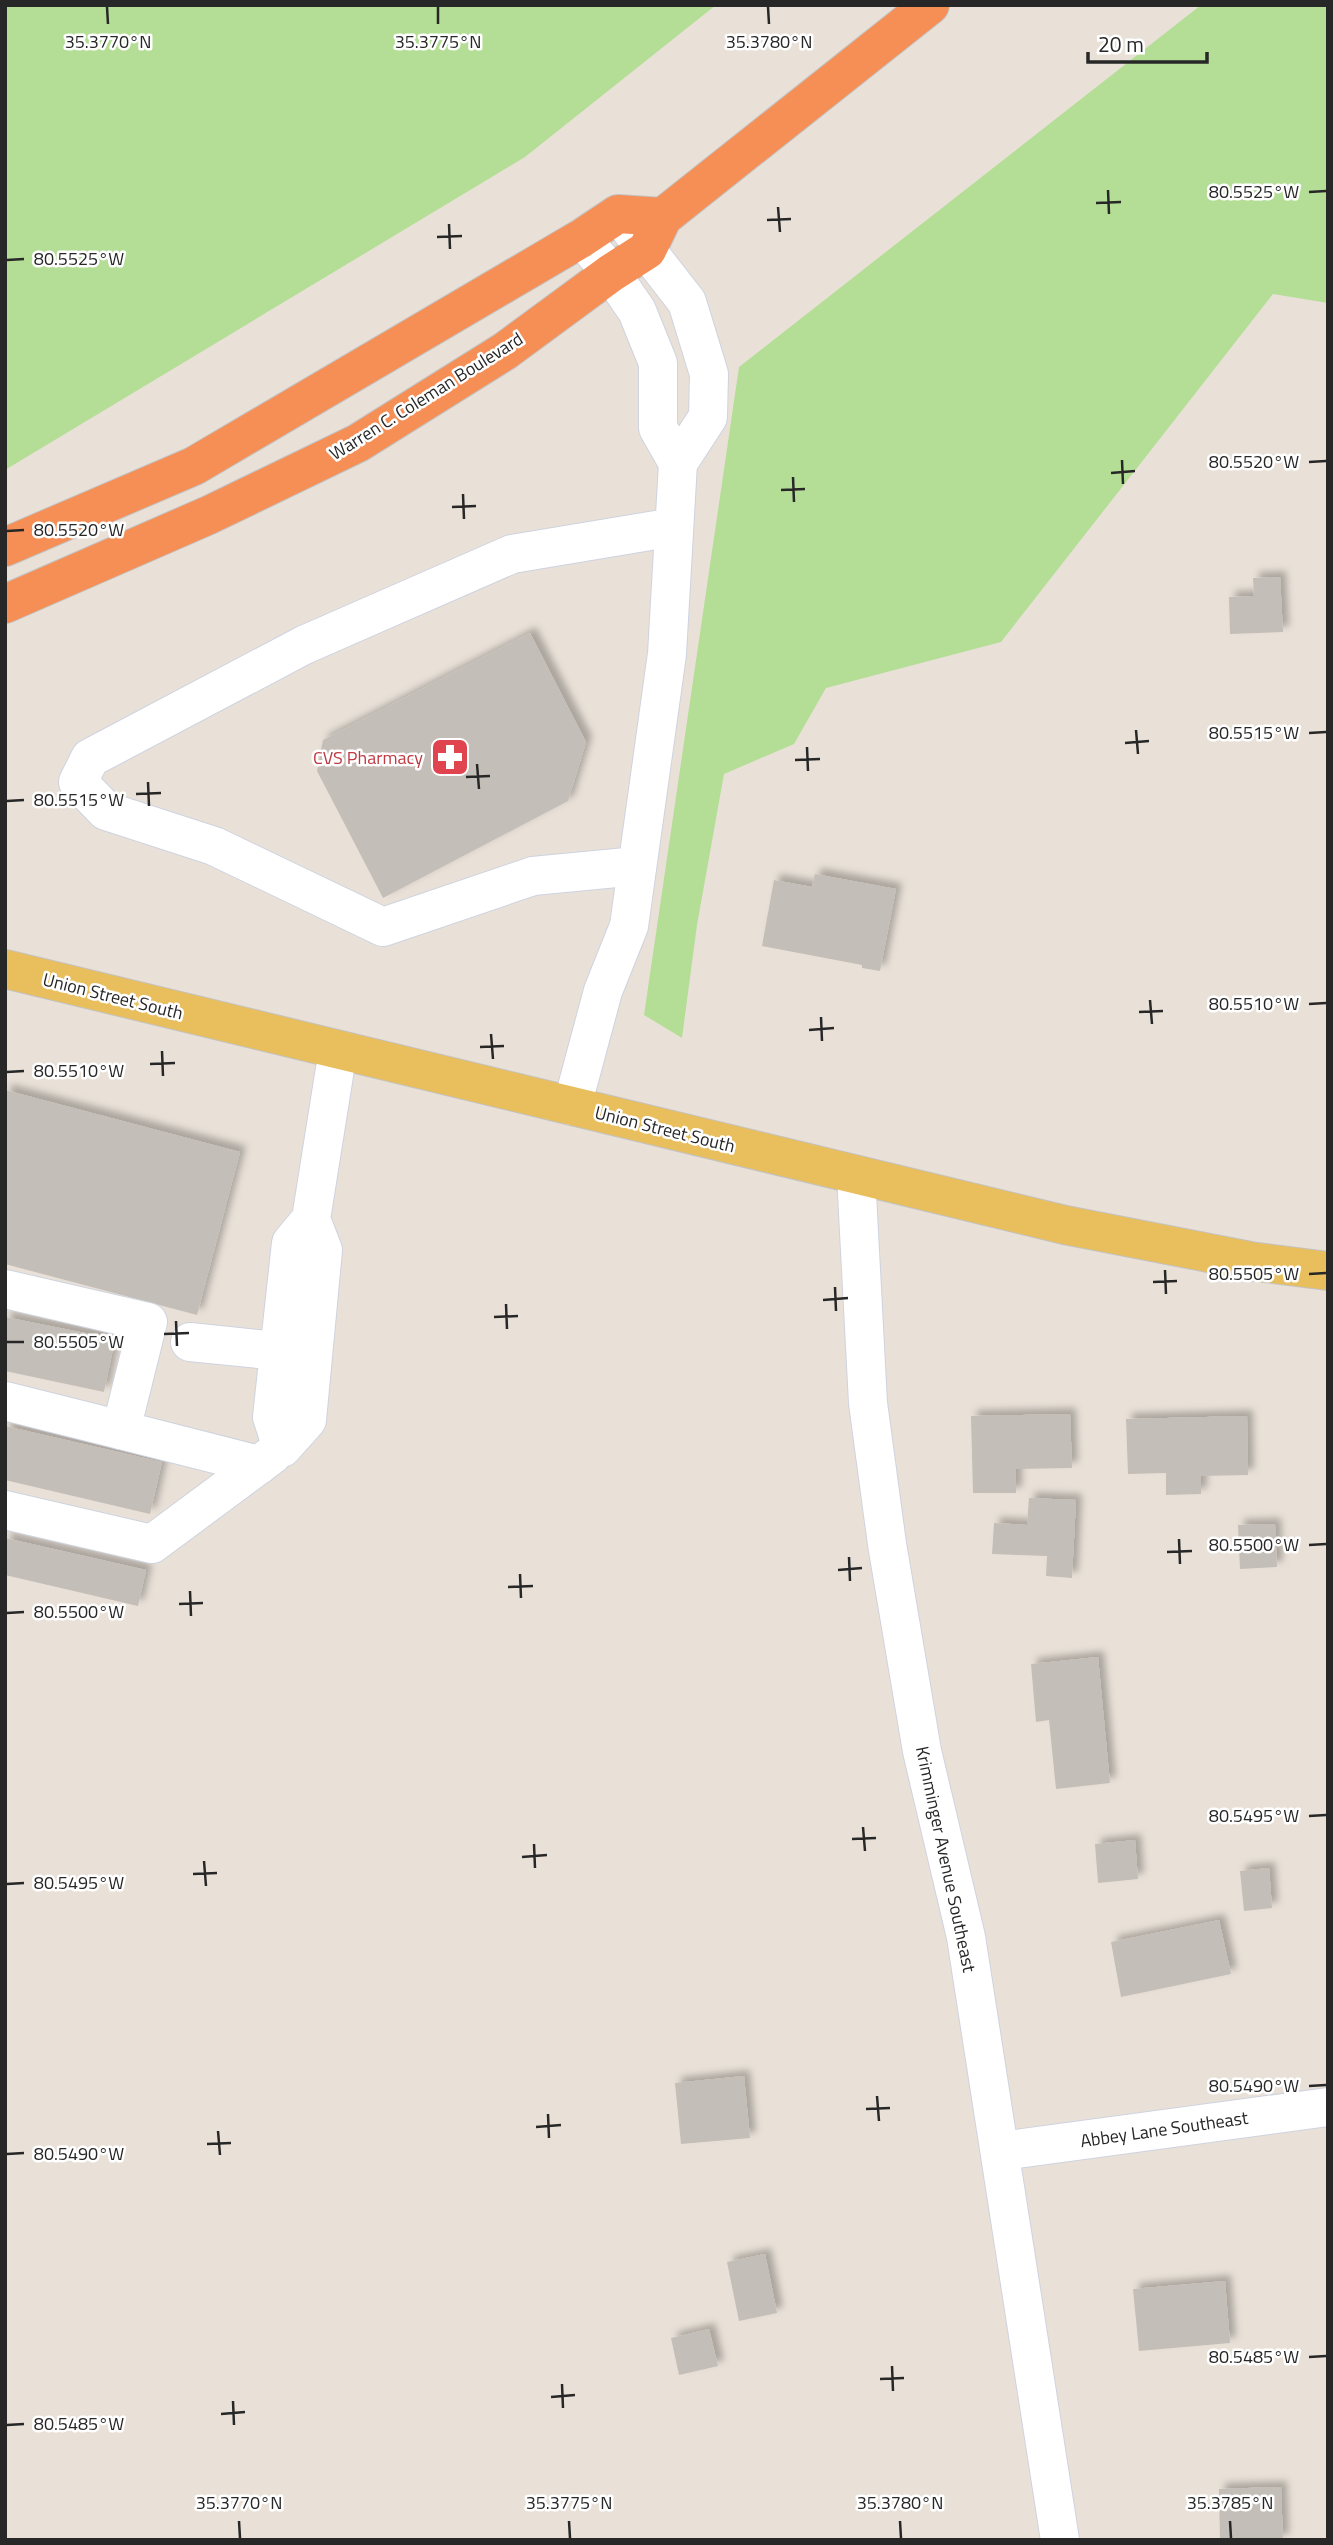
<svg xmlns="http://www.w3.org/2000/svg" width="1333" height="2545" viewBox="0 0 1333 2545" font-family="'Titillium Web',sans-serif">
  <defs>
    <filter id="shadow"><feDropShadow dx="6" dy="-6" stdDeviation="3.5" flood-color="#0004"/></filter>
  </defs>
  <rect width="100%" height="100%" fill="#e9e1d8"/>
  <g fill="#b4de96">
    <path d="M5 5H716L525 157 5 470Z"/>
    <path d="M1201 5H1328V303L1273 294 1001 642 826 688 794 744 724 774 697 925 682 1038 644 1015 739 367Z"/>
  </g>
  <g fill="#c4beb8" filter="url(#shadow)">
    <path d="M1280 577 1283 632 1230 634 1229 597 1254 596 1253 578Z"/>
    <path d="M530 633 586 742 568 801 383 898 317 771 323 740Z"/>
    <path d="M815 874 896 889 880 971 862 968V965L762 946 774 880 812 887Z"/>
    <path d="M5 1090 240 1152 197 1315 5 1264Z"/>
    <path d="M5 1317 115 1339 104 1392 5 1371Z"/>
    <path d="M1070 1414 1072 1468 1016 1469V1493H973L971 1416Z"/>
    <path d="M1247 1416 1248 1475 1201 1476V1494L1166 1495V1473L1128 1474 1126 1419Z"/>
    <path d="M5 1426 162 1462 150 1514 5 1480Z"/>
    <path d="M1029 1498 1076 1500 1072 1578 1046 1576 1047 1556 992 1554 994 1523 1027 1525Z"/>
    <path d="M1275 1524 1277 1567 1240 1569 1238 1525Z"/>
    <path d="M5 1538 146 1570 138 1606 5 1575Z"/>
    <path d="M1098 1657 1110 1783 1056 1789 1049 1720 1036 1722 1031 1664Z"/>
    <path d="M1135 1840 1138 1879 1098 1883 1095 1844Z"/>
    <path d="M1269 1868 1272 1908 1244 1911 1240 1871Z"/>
    <path d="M1219 1920 1231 1974 1121 1997 1111 1942Z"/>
    <path d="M744 2076 750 2138 681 2144 675 2083Z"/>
    <path d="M765 2254 777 2313 739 2321 727 2262Z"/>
    <path d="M1225 2281 1230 2343 1139 2351 1133 2289Z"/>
    <path d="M709 2329 718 2366 679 2375 671 2338Z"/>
    <path d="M1281 2487 1283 2540H1220L1219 2489Z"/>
  </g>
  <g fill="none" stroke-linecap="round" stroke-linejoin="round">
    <defs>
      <g id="minor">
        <path d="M582 238 611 273 637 311 658 363V428L678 463"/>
        <path d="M637 866 533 876 383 927 214 846 106 811 78 782 90 758 304 645 512 554 674 527"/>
        <path d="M572 1106 603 991 629 926 667 654 678 463 708 417 709 374 687 302 627 225"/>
        <path d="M856 1175 868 1403 887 1544 922 1751 966 1937 1060 2540"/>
        <path d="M311 1219 291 1243 272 1417 282 1448 307 1420 323 1250 311 1219 338 1050"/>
        <path d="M5 1289 148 1322 121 1430 259 1465"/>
        <path d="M190 1342 307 1354"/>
        <path d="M5 1401 121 1430"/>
        <path d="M5 1510 152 1544 272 1455"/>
        <path d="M1001 2151 1328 2107"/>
      </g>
      <path id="major" d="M5 969 1065 1225 1250 1261 1328 1271"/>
      <g id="highway">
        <path d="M5 547 194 466 582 238 618 214 663 217"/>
        <path d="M5 604 209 515 358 443 505 351 611 273 647 250 663 217 930 5"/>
      </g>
    </defs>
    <use href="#minor" stroke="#ced3df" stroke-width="40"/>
    <use href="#major" stroke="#c3c3c3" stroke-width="40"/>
    <use href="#highway" stroke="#c3c3c3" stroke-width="40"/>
    <use href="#minor" stroke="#fff" stroke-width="38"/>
    <use href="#major" stroke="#e9be5d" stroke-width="38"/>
    <use href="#highway" stroke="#f68f56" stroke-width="38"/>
  </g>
  <path fill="none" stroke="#272727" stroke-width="2.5" d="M107 7 108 24M438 7V24M768 7 769 24M1108 190 1109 214M1309 192 1326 191M1096 203 1121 202M778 207 780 232M767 220 791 219M449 224 450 249M437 237 462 236M7 260 24 259M1122 460 1123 484M1309 462 1326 461M1111 473 1135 471M793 477 794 502M781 490 805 489M463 494 464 519M452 507 476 506M7 531 24 530M1136 730 1138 754M1309 733 1326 732M1125 743 1149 741M807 747 808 771M795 760 820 759M477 764 479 789M466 777 490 776M148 782 149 806M136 794 161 793M7 801 24 800M1150 1000 1152 1024M1309 1004 1326 1003M1139 1012 1163 1011M821 1017 822 1041M809 1030 834 1028M491 1034 493 1059M480 1047 504 1046M162 1051 163 1076M150 1064 175 1063M7 1072 24 1071M1165 1270 1166 1294M1309 1274 1326 1273M1153 1282 1177 1281M835 1287 836 1311M823 1300 848 1298M506 1304 507 1329M494 1317 518 1316M176 1321 177 1346M164 1334 189 1333M7 1342H24M1179 1539 1180 1564M1309 1545 1326 1544M1167 1552 1192 1551M849 1557 850 1581M838 1570 862 1568M520 1574 521 1598M508 1587 533 1586M190 1591 191 1616M179 1604 203 1603M7 1613 24 1612M1309 1816 1326 1815M863 1827 865 1851M852 1839 876 1838M534 1844 535 1868M522 1857 547 1855M204 1861 206 1886M193 1874 217 1873M7 1884 24 1883M1309 2086 1326 2085M877 2096 879 2121M866 2109 890 2108M548 2114 549 2138M536 2127 561 2125M218 2131 220 2155M207 2144 231 2143M7 2154 24 2153M1309 2357 1326 2356M892 2366 893 2391M880 2379 904 2378M562 2384 563 2408M551 2397 575 2395M233 2401 234 2425M221 2414 245 2412M7 2425 24 2424M239 2521 240 2538M569 2521 570 2538M900 2521 901 2538M1230 2521 1231 2538"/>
  <defs>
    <symbol id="pharmacy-square" viewBox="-11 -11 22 22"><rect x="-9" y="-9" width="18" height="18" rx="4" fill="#e0444e" stroke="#fff"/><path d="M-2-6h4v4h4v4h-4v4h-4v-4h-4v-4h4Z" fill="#fff"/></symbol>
  </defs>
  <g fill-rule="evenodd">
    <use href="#pharmacy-square" x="428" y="735" width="44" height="44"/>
  </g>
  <g text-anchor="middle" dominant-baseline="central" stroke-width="5" stroke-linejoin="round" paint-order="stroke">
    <g font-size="18" fill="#272727" stroke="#fff">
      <text transform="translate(426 396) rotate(-32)">Warren C. Coleman Boulevard</text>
      <text transform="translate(113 996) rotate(14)">Union Street South</text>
      <text transform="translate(665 1129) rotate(14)">Union Street South</text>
      <text transform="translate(946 1859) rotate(78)">Krimminger Avenue Southeast</text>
      <text transform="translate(1164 2129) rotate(-8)">Abbey Lane Southeast</text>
    </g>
    <g font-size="18" fill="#be3a42" stroke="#fff" text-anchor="end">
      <text x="423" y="757">CVS Pharmacy</text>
    </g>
  </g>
  <g font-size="18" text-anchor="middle" fill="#272727" stroke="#fff" stroke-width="5" stroke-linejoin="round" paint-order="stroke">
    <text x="108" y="48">35.3770°N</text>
    <text x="438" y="48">35.3775°N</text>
    <text x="769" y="48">35.3780°N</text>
    <text x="1254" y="198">80.5525°W</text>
    <text x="79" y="265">80.5525°W</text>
    <text x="1254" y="468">80.5520°W</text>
    <text x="79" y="536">80.5520°W</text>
    <text x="1254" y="739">80.5515°W</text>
    <text x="79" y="806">80.5515°W</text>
    <text x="1254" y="1010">80.5510°W</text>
    <text x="79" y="1077">80.5510°W</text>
    <text x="1254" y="1280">80.5505°W</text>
    <text x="79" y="1348">80.5505°W</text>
    <text x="1254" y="1551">80.5500°W</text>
    <text x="79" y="1618">80.5500°W</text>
    <text x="1254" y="1822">80.5495°W</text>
    <text x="79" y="1889">80.5495°W</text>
    <text x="1254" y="2092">80.5490°W</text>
    <text x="79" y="2160">80.5490°W</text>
    <text x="1254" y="2363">80.5485°W</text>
    <text x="79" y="2430">80.5485°W</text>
    <text x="239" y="2509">35.3770°N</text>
    <text x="569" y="2509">35.3775°N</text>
    <text x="900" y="2509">35.3780°N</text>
    <text x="1230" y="2509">35.3785°N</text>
  </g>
  <rect width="1333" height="2545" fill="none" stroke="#272727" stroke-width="14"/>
  <path d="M1088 52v10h119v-10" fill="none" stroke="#272727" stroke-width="3.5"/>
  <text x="1098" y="52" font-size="21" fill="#272727" stroke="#ffffff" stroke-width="5" paint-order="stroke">20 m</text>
</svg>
